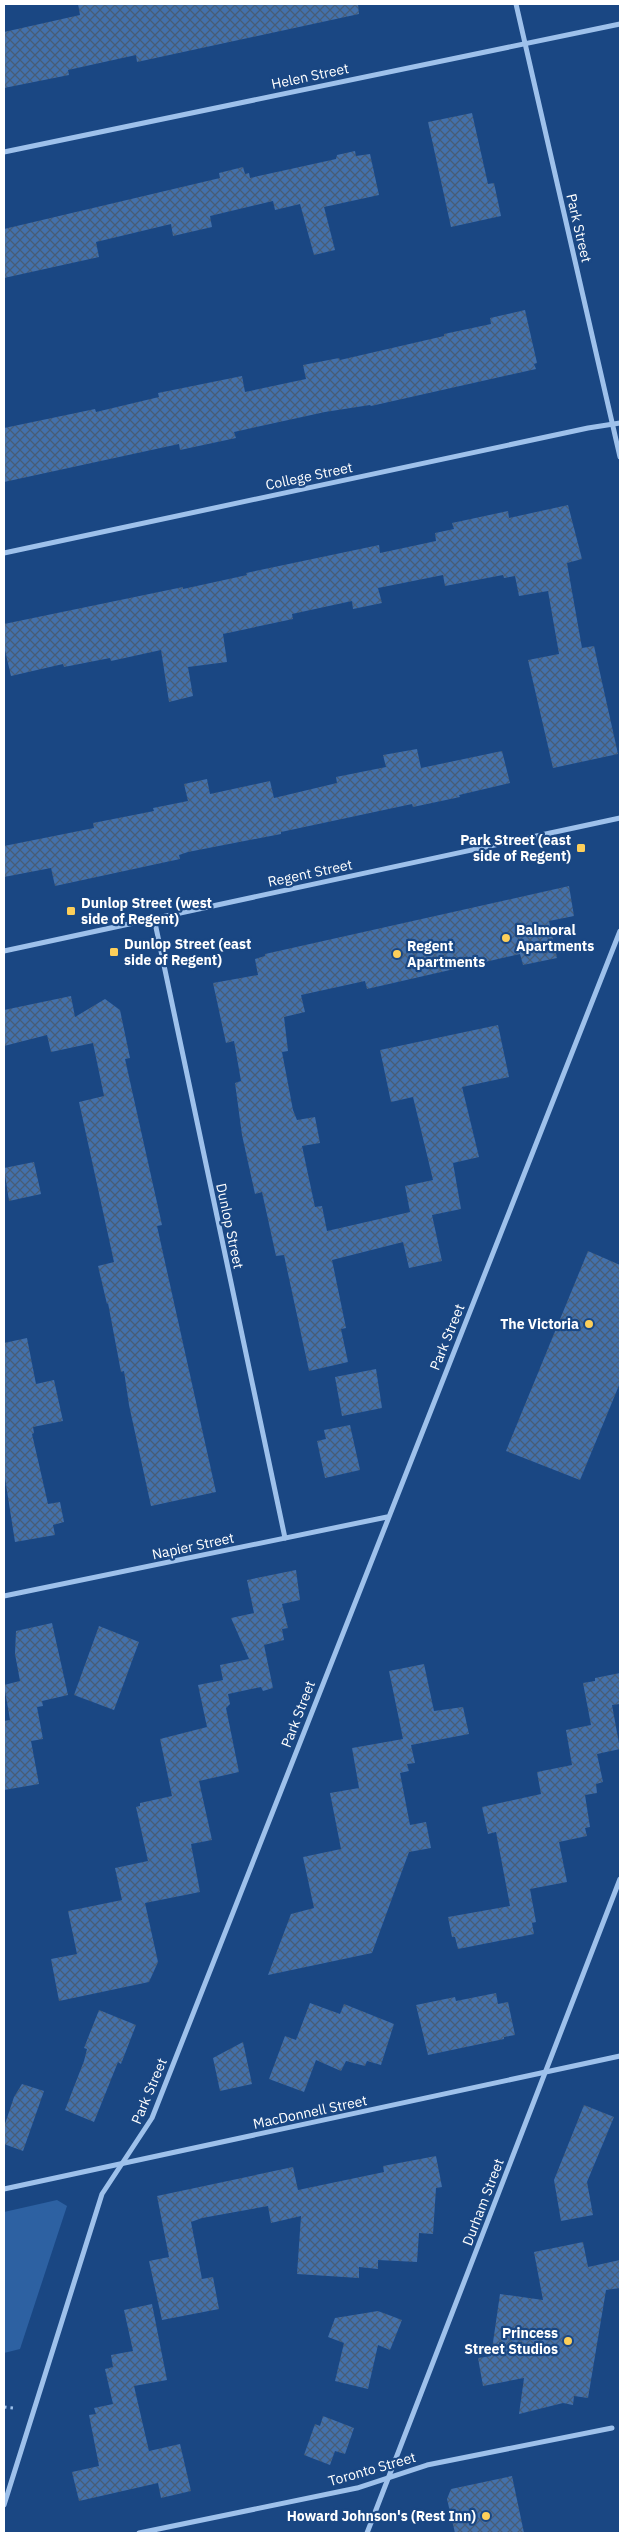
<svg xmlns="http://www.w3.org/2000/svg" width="624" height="2537" viewBox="0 0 624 2537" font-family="'IBM Plex Sans',sans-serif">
  <defs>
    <pattern id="building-cross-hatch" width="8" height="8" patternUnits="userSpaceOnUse" patternTransform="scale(1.25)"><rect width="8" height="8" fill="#4371ac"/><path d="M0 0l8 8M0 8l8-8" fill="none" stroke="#485d77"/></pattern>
  </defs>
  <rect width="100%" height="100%" fill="#1a4783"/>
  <path fill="#2d61a2" d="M57 2200 67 2206 20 2349 4 2353V2212Z"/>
  <g fill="url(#building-cross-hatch)">
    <path d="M78 4H358L359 14 137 62 136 55 68 70 69 75 4 88V32L80 15Z"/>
    <path d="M472 113 488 184 494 183 501 216 451 227 428 122Z"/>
    <path d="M355 151 356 156 370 154 379 195 324 207 335 250 314 255 300 204 275 210 273 201 210 216 212 227 173 236 171 224 96 242 99 257 4 278V229L220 178 219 173 243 167 245 174 249 173 250 178 336 159 337 155Z"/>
    <path d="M525 310 537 363 534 364 536 369 371 406 370 405 325 412 252 428 234 432 236 438 180 450 179 444 4 482V428L95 409 96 412 159 397 158 393 242 376 245 392 306 379 303 365 339 358 340 360 444 336V334L491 324 490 318Z"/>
    <path d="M568 505 582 559 567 563 582 648 594 646 618 754 553 768 528 660 559 654 548 591 519 596 515 576 504 578 503 575 445 586 443 575 378 588 382 603 353 609 352 601 292 614 293 619 223 634 227 662 188 667 193 696 169 702 161 650 111 661 110 658 64 667 63 664 11 676 4 646V624L183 587V589L247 575 246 573 379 545 380 553 436 541 435 533 454 529 452 523 508 511 509 518Z"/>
    <path d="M417 749 421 768 502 751 510 783 459 795 460 797 413 807 412 804 281 832V834L188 852 179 855 180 859 55 886 51 868 4 877V846L94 828 93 823 154 811 153 808 188 801 184 784 207 779 210 794 270 781 274 798 337 783 336 777 386 767 383 755Z"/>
    <path d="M569 886 574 916 549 921 557 958 523 965 520 954 367 989 365 981 301 995 305 1012 284 1017 288 1051 282 1052 293 1110 297 1120 315 1117 320 1143 302 1146 315 1207 322 1206 327 1231 410 1212 405 1186 433 1180 413 1097 391 1102 380 1050 498 1025 509 1077 462 1087 479 1157 453 1163 461 1209 432 1215 442 1261 409 1268 403 1242 332 1260 346 1328 341 1329 348 1362 309 1371 284 1255 276 1256 262 1192 255 1194 242 1135 235 1083 241 1081 234 1041 226 1043 213 983 258 975 255 959 265 956V954Z"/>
    <path d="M71 996 75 1017 105 999 120 1010 130 1058 125 1059 162 1225 157 1226 216 1492 151 1506 129 1405 124 1371 121 1372 108 1303 107 1304 98 1266 114 1262 79 1102 104 1096 93 1043 51 1052 47 1035 4 1046V1010Z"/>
    <path d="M34 1162 41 1194 9 1201 4 1168Z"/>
    <path d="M588 1251 620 1265V1383L580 1480 506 1451Z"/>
    <path d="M27 1338 36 1384 54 1380 63 1421 33 1427 34 1433 32 1434 48 1504 60 1502 64 1522 53 1525 55 1535 15 1542 4 1472V1343Z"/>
    <path d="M376 1369 382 1408 342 1416 335 1377Z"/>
    <path d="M350 1425 360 1470 325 1478 317 1441 326 1439 324 1430Z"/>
    <path d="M296 1570 300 1600 282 1604 288 1628 282 1629 284 1640 264 1645 273 1688 263 1691 261 1687 228 1694 230 1704 226 1708 239 1772 199 1781 212 1840 191 1844 200 1892 145 1903 158 1962 149 1982 59 2001 51 1959 77 1954 68 1911 122 1900 115 1868 148 1861 136 1807 140 1806V1803L172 1796 160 1739 207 1727 198 1685 223 1680 220 1665 249 1659 231 1618 254 1613 247 1580Z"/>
    <path d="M52 1623 68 1695 42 1701 43 1706 37 1707 43 1739 31 1741 39 1784 4 1790V1721L10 1720 4 1685 20 1681 15 1654 16 1631Z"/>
    <path d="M99 1626 139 1642 114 1710 74 1695Z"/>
    <path d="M424 1664 434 1711 463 1707 469 1734 411 1745 415 1763 407 1764 409 1771 400 1773 410 1825 426 1822 431 1848 409 1852 372 1953 268 1975 291 1914 314 1908 303 1857 341 1849 330 1793 359 1788 352 1748 403 1739 389 1671Z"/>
    <path d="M620 1673V1704L612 1705 620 1749 597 1754 603 1782 596 1784 597 1793 585 1795 590 1827 585 1828 587 1836 559 1842 567 1882 530 1889 536 1922 532 1923 534 1934 458 1949 455 1937H452L448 1917 510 1906 496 1832 488 1834 482 1807 541 1794 537 1772 572 1765 566 1730 591 1725 583 1683 595 1681V1678Z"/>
    <path d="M496 1993 498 2004 508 2002 515 2035 504 2037V2039L428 2055 416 2005 455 1997 456 2001Z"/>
    <path d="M310 2003 340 2014 344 2004 394 2024 381 2065 367 2061 365 2066 346 2061 341 2071 316 2060 304 2092 269 2079 285 2036 296 2040Z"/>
    <path d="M99 2010 136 2025 121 2064 118 2062 94 2122 65 2110 84 2061 87 2049 84 2048Z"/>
    <path d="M243 2042 252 2084 220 2091 213 2058Z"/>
    <path d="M22 2084 44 2091 23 2151 4 2144V2127L14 2097Z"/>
    <path d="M584 2105 614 2117 587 2182 593 2215 561 2221 554 2180Z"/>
    <path d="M436 2156 442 2187 436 2188 433 2234 419 2233 417 2262 378 2260V2269L359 2267V2278L297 2274 301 2216 271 2223 268 2206 202 2218 191 2222 202 2279 213 2277 219 2309 162 2320 149 2261 169 2257 157 2196 293 2167 298 2190 384 2172 383 2166Z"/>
    <path d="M583 2242 588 2267 620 2260V2288L606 2290 588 2398 574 2396 573 2405 563 2403 519 2414 524 2378 483 2386 478 2358 491 2356 500 2294 543 2300 534 2252Z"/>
    <path d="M152 2304 167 2380 134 2386 149 2451 180 2444 191 2491 161 2498 158 2483 79 2501 72 2472 99 2466 89 2415 96 2414 94 2408 113 2404 105 2369 113 2367 111 2355 133 2351 124 2310Z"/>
    <path d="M378 2311 402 2320 390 2350 378 2345 368 2389 335 2381 344 2343 328 2337 335 2318Z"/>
    <path d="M323 2416 354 2428 345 2454 335 2451 330 2465 304 2455 315 2424 320 2426Z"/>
    <path d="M512 2476 524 2533H455L447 2499 451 2489Z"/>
  </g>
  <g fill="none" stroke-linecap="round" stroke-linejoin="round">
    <path stroke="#9ec1eb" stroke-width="3" stroke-dasharray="2.5 4" stroke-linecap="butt" d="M4 2407 13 2408"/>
    <g stroke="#9ec1eb" stroke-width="5">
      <path d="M516 4 620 457"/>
      <path d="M4 152 620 24"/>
      <path d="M4 553 588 428 620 423"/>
      <path d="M154 918 285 1538"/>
      <path d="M4 951 620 818"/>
      <path d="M4 1596 387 1517"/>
      <path d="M4 2189 620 2056"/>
      <path d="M4 2505 102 2194 152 2118 620 931"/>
      <path d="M139 2533 357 2488 427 2465 612 2428"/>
      <path d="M367 2533 620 1879"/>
    </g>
  </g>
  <g fill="#fdcf5a" stroke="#1a4783" stroke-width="2">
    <rect x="576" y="843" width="10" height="10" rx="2.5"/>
    <rect x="66" y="906" width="10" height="10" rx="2.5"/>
    <circle cx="506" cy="938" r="5"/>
    <rect x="109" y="947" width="10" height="10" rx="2.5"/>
    <circle cx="397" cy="954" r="5"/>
    <circle cx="589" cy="1324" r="5"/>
    <circle cx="568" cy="2341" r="5"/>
    <circle cx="486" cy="2516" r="5"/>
  </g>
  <g text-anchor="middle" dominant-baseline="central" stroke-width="4.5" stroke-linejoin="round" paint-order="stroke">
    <g font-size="14" fill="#fff" stroke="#1a4783">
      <text transform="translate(310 76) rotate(-12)">Helen Street</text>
      <text transform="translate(579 228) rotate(77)">Park Street</text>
      <text transform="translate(309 476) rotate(-12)">College Street</text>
      <text transform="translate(310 873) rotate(-12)">Regent Street</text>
      <text transform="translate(230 1226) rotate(78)">Dunlop Street</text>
      <text transform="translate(447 1337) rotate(-68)">Park Street</text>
      <text transform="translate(193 1546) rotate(-12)">Napier Street</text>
      <text transform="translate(298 1714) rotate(-69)">Park Street</text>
      <text transform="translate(149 2091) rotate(-67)">Park Street</text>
      <text transform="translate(310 2112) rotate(-12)">MacDonnell Street</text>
      <text transform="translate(483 2202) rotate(-69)">Durham Street</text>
      <text transform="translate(372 2469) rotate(-16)">Toronto Street</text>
    </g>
    <g font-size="14" font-weight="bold" fill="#fff" stroke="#1a4783" text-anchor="end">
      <text x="571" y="840">Park Street (east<tspan x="571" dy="16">side of Regent)</tspan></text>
      <text x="81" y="903" text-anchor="start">Dunlop Street (west<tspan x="81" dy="16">side of Regent)</tspan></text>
      <text x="516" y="930" text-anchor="start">Balmoral<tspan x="516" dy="16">Apartments</tspan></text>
      <text x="124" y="944" text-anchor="start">Dunlop Street (east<tspan x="124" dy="16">side of Regent)</tspan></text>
      <text x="407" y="946" text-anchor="start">Regent<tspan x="407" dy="16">Apartments</tspan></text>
      <text x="579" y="1324">The Victoria</text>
      <text x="558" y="2333">Princess<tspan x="558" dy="16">Street Studios</tspan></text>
      <text x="476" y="2516">Howard Johnson's (Rest Inn)</text>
    </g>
  </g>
  <rect width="624" height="2537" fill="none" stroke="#ffffff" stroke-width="10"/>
</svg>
